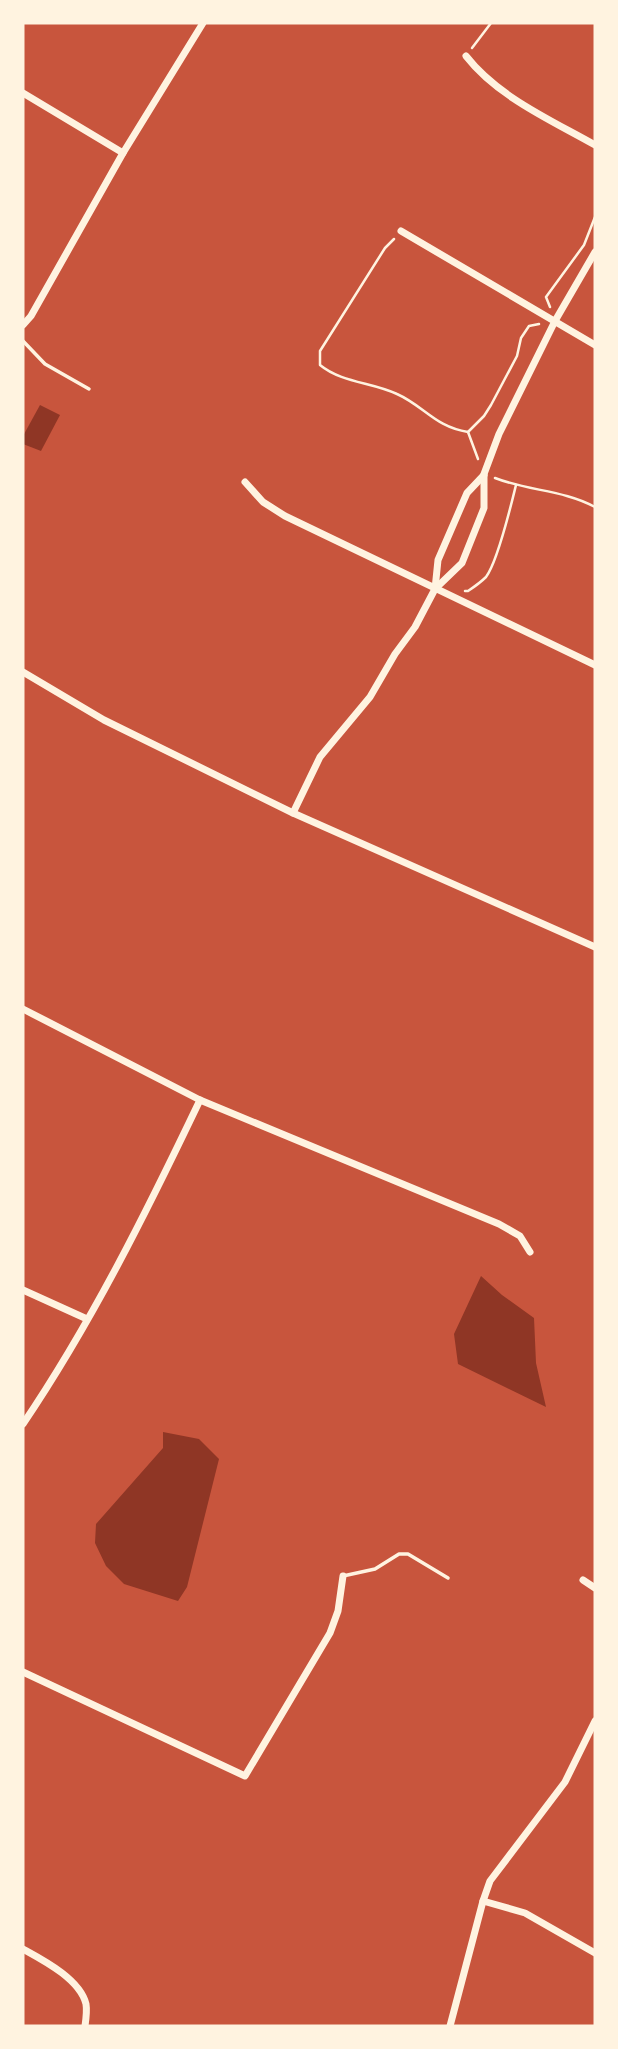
<svg xmlns="http://www.w3.org/2000/svg" width="618" height="2049" viewBox="0 0 618 2049" font-family="Commissioner,sans-serif">
  <rect width="100%" height="100%" fill="#c8553d"/>
  <g fill="#8f3625">
    <path d="M40 405 60 415 41 451 23 444V436Z"/>
    <path d="M481 1276 502 1295 534 1318 536 1363 546 1407 458 1364 454 1334Z"/>
    <path d="M163 1432 199 1439 219 1459 187 1587 178 1601 124 1584 106 1566 95 1543 96 1524 163 1448Z"/>
  </g>
  <g fill="none" stroke-linecap="round" stroke-linejoin="round">
    <g stroke="#fff3e0" stroke-width="2.5">
      <path d="M472 48 491 23"/>
      <path d="M394 239 385 248 320 351V365C342 383 372 382 397 394 424 406 435 427 468 432L484 416 491 405 517 356 521 338 529 326 539 324"/>
      <path d="M550 307 546 297 584 245 595 217"/>
      <path d="M468 432 478 459"/>
      <path d="M495 478C528 491 564 490 595 507"/>
      <path d="M465 591H468C474 587 481 582 486 577 498 561 511 505 516 485"/>
    </g>
    <g stroke="#fff3e0" stroke-width="3.5">
      <path d="M23 341 45 364 89 389"/>
      <path d="M343 1576 375 1569 399 1554H408L448 1578"/>
    </g>
    <g stroke="#fff3e0" stroke-width="7">
      <path d="M466 56C498 97 551 120 595 145"/>
      <path d="M23 93 123 153"/>
      <path d="M401 231 595 345"/>
      <path d="M23 325 31 316 123 153 203 23"/>
      <path d="M245 482 263 502 285 516 595 665"/>
      <path d="M435 589 438 560 467 493 484 475"/>
      <path d="M23 672 104 720 293 813 595 947"/>
      <path d="M293 813 320 757 370 697 395 654 415 627 435 589 462 563 484 508V474L499 434 555 321 595 252"/>
      <path d="M23 1009 200 1100 499 1224 520 1236 530 1252"/>
      <path d="M23 1290 87 1319"/>
      <path d="M23 1424C92 1322 147 1211 200 1100"/>
      <path d="M583 1580 595 1588"/>
      <path d="M23 1672 245 1776 330 1633 338 1611 343 1576"/>
      <path d="M483 1901 525 1913 595 1953"/>
      <path d="M23 1949C43 1960 80 1979 86 2004 87 2010 86 2019 85 2026"/>
      <path d="M450 2026 483 1901 490 1881 565 1782 595 1721"/>
    </g>
  </g>
  <rect width="618" height="2049" fill="none" stroke="#fff3e0" stroke-width="49"/>
</svg>
